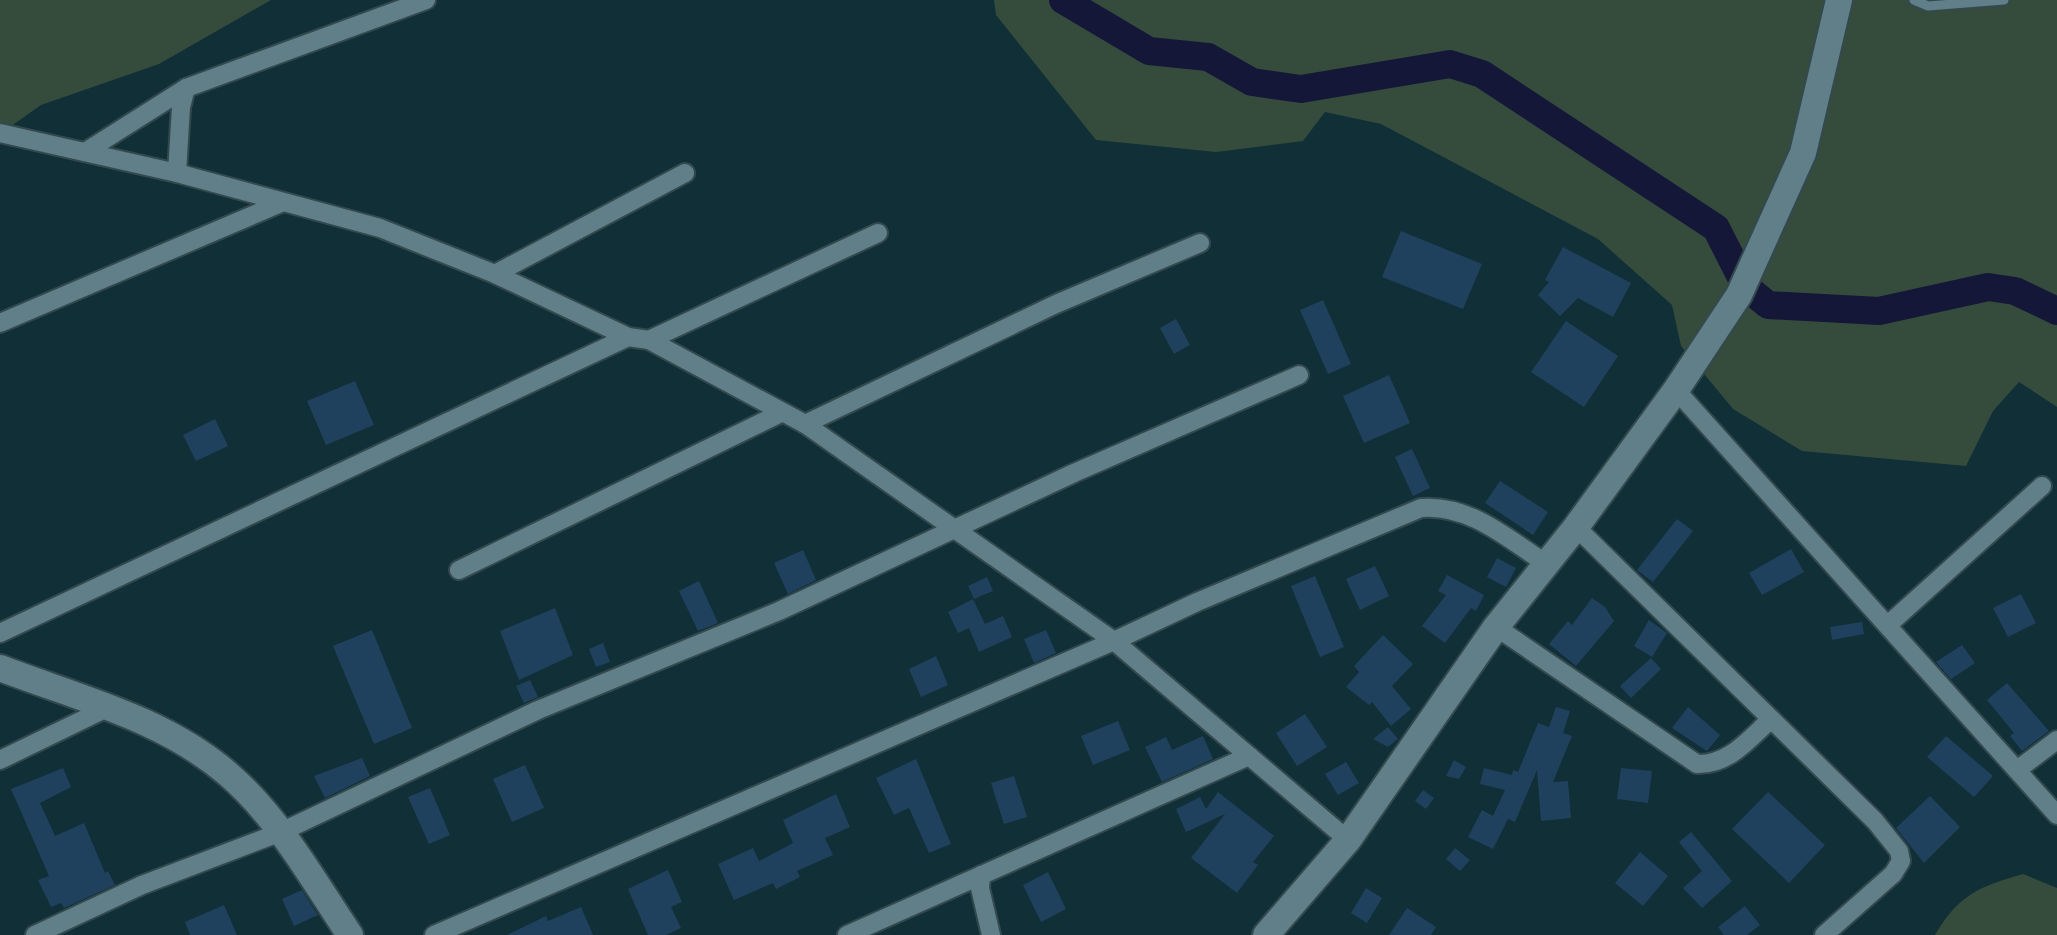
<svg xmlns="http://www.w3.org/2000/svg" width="2057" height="935" viewBox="0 0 2057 935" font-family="'Fira Sans',sans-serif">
  <rect width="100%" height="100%" fill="#102f36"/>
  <g fill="#354c3c">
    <path d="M0 0H271L159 64 41 105 0 134Z"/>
    <path d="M994 0H2057V407L2019 382 1993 411 1966 466 1802 451 1733 409 1681 346 1672 305 1598 239 1381 124 1325 112 1303 141 1216 152 1096 140 996 15Z"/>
    <path d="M2023 874 2057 888V935H1935C1958 895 1980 886 2023 874Z"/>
  </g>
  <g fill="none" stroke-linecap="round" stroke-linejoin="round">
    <path stroke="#141737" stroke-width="28" d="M1063 0 1149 51 1208 57 1252 82 1301 89 1450 64 1482 74 1716 228 1746 287 1768 305 1879 311 1988 287 2015 291 2057 311"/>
  </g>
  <g fill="#20415d">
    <path d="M1401 231 1482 264 1463 309 1382 277Z"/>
    <path d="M1563 247 1631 283 1613 317 1578 298 1560 316 1538 295 1549 282 1545 280Z"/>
    <path d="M1323 300 1351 364 1328 374 1300 310Z"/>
    <path d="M1176 319 1190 345 1174 354 1160 328Z"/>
    <path d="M1566 321 1618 356 1584 407 1531 372Z"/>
    <path d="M1389 375 1410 423 1364 443 1343 396Z"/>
    <path d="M355 381 374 425 326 445 307 401Z"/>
    <path d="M215 419 228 446 196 461 183 435Z"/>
    <path d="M1412 449 1430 488 1413 496 1395 457Z"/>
    <path d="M1500 481 1548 512 1533 535 1485 503Z"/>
    <path d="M1677 519 1693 531 1653 582 1637 570Z"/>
    <path d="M1791 549 1804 572 1762 595 1749 573Z"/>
    <path d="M803 550 816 580 788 594 774 563Z"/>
    <path d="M1497 558 1516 568 1506 587 1487 577Z"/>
    <path d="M1375 566 1389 596 1360 610 1346 579Z"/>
    <path d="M1447 575 1484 595 1476 611 1471 608 1445 643 1422 626 1446 595 1438 591Z"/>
    <path d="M1315 576 1344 647 1320 657 1291 586Z"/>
    <path d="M987 577 993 591 974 599 968 586Z"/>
    <path d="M699 581 718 623 698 631 679 591Z"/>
    <path d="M2021 594 2036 623 2008 637 1993 608Z"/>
    <path d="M1592 598 1605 607 1614 621 1576 666 1549 644 1568 621 1572 625Z"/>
    <path d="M973 599 985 624 1003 616 1012 637 979 652 969 628 958 633 948 612Z"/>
    <path d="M555 608 573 655 519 680 500 631Z"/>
    <path d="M1649 620 1667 633 1652 657 1634 646Z"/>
    <path d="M1862 622 1864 634 1832 640 1830 627Z"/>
    <path d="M372 630 412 728 374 744 333 646Z"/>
    <path d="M1046 630 1056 653 1034 663 1024 639Z"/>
    <path d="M1383 635 1413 664 1392 686 1411 709 1391 726 1372 702 1369 705 1346 687 1359 672 1354 666Z"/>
    <path d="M603 643 610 662 596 667 589 649Z"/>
    <path d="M1962 645 1975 663 1951 679 1936 662Z"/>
    <path d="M936 656 948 685 921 697 909 669Z"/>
    <path d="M1651 658 1661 669 1631 698 1620 686Z"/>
    <path d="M530 680 538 697 524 703 516 686Z"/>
    <path d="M2007 683 2049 731 2022 751 2010 736 2014 733 1987 700Z"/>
    <path d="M1556 707 1570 711 1563 733 1572 736 1553 782 1568 781 1571 818 1541 821 1537 770 1515 822 1508 819 1493 849 1468 837 1482 810 1493 816 1505 790 1480 784 1484 768 1512 775 1513 770 1518 772 1538 723 1549 727Z"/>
    <path d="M1688 707 1720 735 1707 751 1672 728Z"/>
    <path d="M1305 714 1327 747 1297 766 1276 733Z"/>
    <path d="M1118 721 1130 750 1093 765 1081 736Z"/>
    <path d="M1388 727 1398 739 1388 747 1373 739Z"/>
    <path d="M1203 736 1213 759 1162 782 1145 747 1166 737 1172 750Z"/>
    <path d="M1946 736 1993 776 1974 797 1927 757Z"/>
    <path d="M362 758 370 776 325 798 314 776Z"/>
    <path d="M916 759 951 844 929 853 909 808 894 815 876 778Z"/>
    <path d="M1454 760 1466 767 1459 779 1446 776Z"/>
    <path d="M1346 762 1359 783 1338 795 1325 774Z"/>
    <path d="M525 765 544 808 512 822 493 779Z"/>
    <path d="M63 768 71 787 40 803 55 836 84 823 105 873 108 871 115 885 64 908 61 903 51 907 38 880 49 876 11 789Z"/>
    <path d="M1621 768 1652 771 1648 803 1617 799Z"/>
    <path d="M1014 776 1027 817 1004 824 991 783Z"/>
    <path d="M430 788 450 835 429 844 408 797Z"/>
    <path d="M1423 790 1434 798 1426 809 1415 801Z"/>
    <path d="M1218 792 1274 836 1253 862 1258 865 1237 893 1191 858 1225 814 1186 832 1176 809 1200 797 1206 809Z"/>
    <path d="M1768 792 1825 845 1789 883 1732 829Z"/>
    <path d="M836 794 850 827 825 838 833 855 797 871 800 877 776 889 773 883 734 900 718 864 753 848 759 861 793 843 783 820Z"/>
    <path d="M1930 796 1960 827 1924 863 1896 828Z"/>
    <path d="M1691 832 1732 881 1702 908 1683 888 1702 871 1679 842Z"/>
    <path d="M1455 848 1470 860 1460 871 1446 859Z"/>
    <path d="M1640 852 1668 876 1643 906 1615 883Z"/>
    <path d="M668 870 682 902 671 907 681 928 666 935H648L628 889Z"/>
    <path d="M1048 872 1066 909 1041 922 1023 885Z"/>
    <path d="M1366 888 1382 898 1367 923 1351 913Z"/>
    <path d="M302 890 318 915 294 926 282 899Z"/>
    <path d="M224 905 237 935H190L185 922Z"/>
    <path d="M1745 906 1760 925 1747 935H1724L1718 927Z"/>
    <path d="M581 907 593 935H507L546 916 548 921Z"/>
    <path d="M1407 908 1436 927 1431 935H1389Z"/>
  </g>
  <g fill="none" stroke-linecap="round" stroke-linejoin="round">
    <defs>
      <path id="lane" d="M1914 0 1928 6 2004 0"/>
      <g id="street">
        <path d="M0 133 177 173 380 228 495 274 628 337 649 340 805 424 1114 641 1348 840"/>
        <path d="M85 152 186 88 426 0"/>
        <path d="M177 173 181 107 186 88"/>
        <path d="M495 274 685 173"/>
        <path d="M0 323 281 203"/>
        <path d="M649 340 878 233"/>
        <path d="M1676 390 2057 815"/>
        <path d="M805 424 1056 304 1200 243"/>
        <path d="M1576 527 1875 821 1899 851 1901 861 1893 874 1824 935"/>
        <path d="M459 570 781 413"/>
        <path d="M1889 624 2042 486"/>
        <path d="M1496 627 1697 764C1729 765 1749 739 1771 719"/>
        <path d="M0 633 628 337"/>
        <path d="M0 760 109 707"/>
        <path d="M2017 770 2057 740"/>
        <path d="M981 875 980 888 991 935"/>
        <path d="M35 935 142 885 281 832 538 710 779 611 1074 473 1299 375"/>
        <path d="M434 935 1114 641 1197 602 1421 508C1469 504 1507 538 1545 563"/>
        <path d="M847 935 1249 756"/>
      </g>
      <g id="secondary">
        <path d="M0 668C78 698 163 718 228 774 279 818 313 880 350 935"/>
        <path d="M1266 935 1348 840 1496 627 1576 527 1676 390 1739 295 1803 153 1839 0"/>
      </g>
    </defs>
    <use href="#lane" stroke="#33494e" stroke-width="13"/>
    <use href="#street" stroke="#33494e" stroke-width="22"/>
    <use href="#secondary" stroke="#33494e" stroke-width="30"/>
    <use href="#lane" stroke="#607f88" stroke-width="9"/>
    <use href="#street" stroke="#607f88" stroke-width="18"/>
    <use href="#secondary" stroke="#607f88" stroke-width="26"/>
  </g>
</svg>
